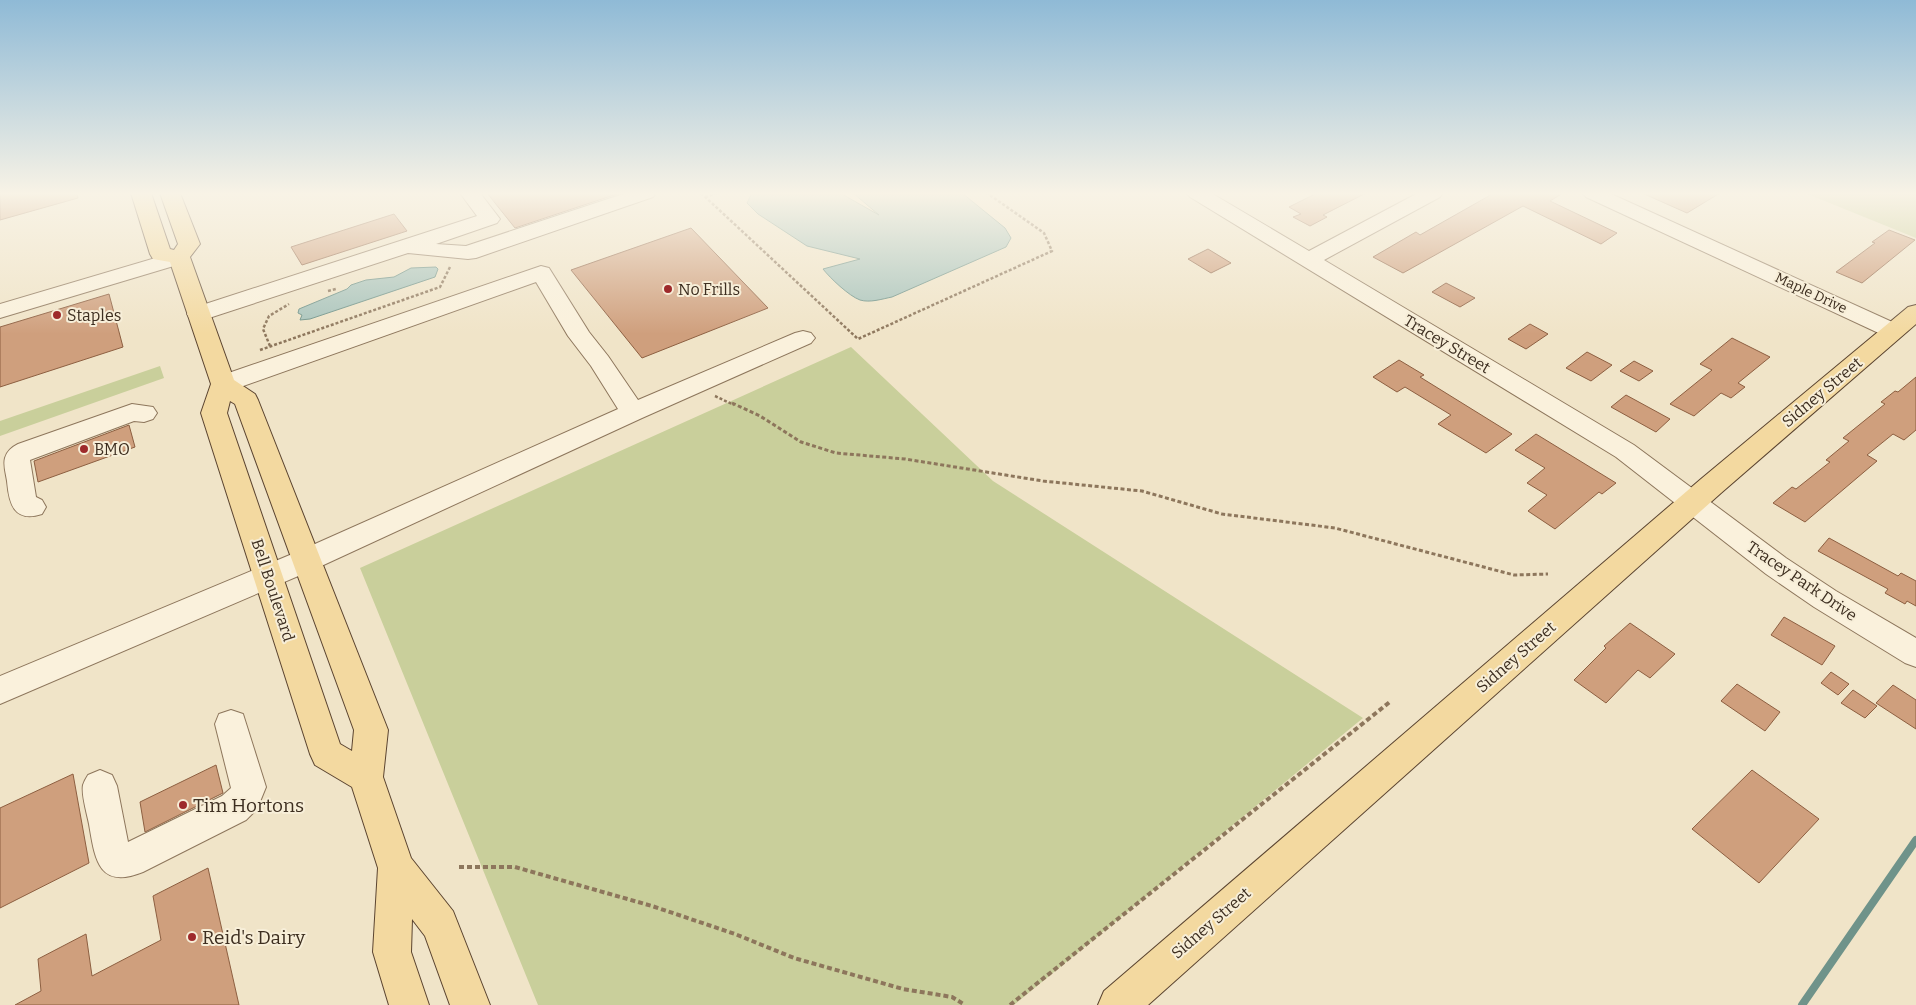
<svg xmlns="http://www.w3.org/2000/svg" width="1916" height="1005" viewBox="0 0 1916 1005" font-family="Bitter,serif">
  <rect width="100%" height="100%" fill="#f0e4c8"/>
  <g fill="#c9cf9b">
    <path d="M1805 193H1916V238Z"/>
    <path d="M851 347 993 481 1363 718 1014 1005H538L360 568Z"/>
    <path d="M160 366 164 378 0 436V421Z"/>
  </g>
  <g fill="#a9c4bc" stroke="#6f938a">
    <path d="M752 193H840L879 215 853 193H962L1005 228 1011 238 1006 247 892 297C882 299 870 303 860 300 849 296 830 278 823 269L860 259 807 246 758 214 747 203Z"/>
    <path d="M436 267 438 269 435 277 310 319 300 320 302 315 298 313 299 309 347 289 351 285 366 280 394 277 411 268Z"/>
  </g>
  <g fill="none" stroke-linecap="round" stroke-linejoin="round">
    <path stroke="#6f938a" stroke-width="8" d="M1802 1005 1916 840"/>
  </g>
  <g fill="#cf9f7d" stroke="#8d5f41">
    <path d="M0 193H77L78 198 0 220Z"/>
    <path d="M487 193H620L515 228Z"/>
    <path d="M1317 193H1366L1323 215 1327 217 1310 226 1293 217 1301 214 1289 207Z"/>
    <path d="M1494 193H1563L1550 201 1617 233 1601 244 1523 206 1403 273 1373 257 1416 232 1420 235Z"/>
    <path d="M1642 193H1720L1687 213Z"/>
    <path d="M394 214 407 231 302 265 291 247Z"/>
    <path d="M691 228 768 308 642 358 571 270Z"/>
    <path d="M1889 230 1915 240 1862 283 1836 272 1875 243 1872 242Z"/>
    <path d="M1208 249 1231 263 1211 273 1188 259Z"/>
    <path d="M1446 283 1475 298 1460 307 1432 292Z"/>
    <path d="M109 294 123 347 0 387V327Z"/>
    <path d="M1530 324 1548 334 1526 349 1508 339Z"/>
    <path d="M1732 338 1770 357 1738 383 1745 387 1731 398 1721 393 1694 416 1670 404 1712 370 1700 364Z"/>
    <path d="M1587 352 1612 365 1591 381 1566 368Z"/>
    <path d="M1399 360 1424 375 1420 377 1512 434 1486 453 1438 424 1451 415 1405 387 1397 392 1373 377Z"/>
    <path d="M1634 361 1653 371 1639 381 1620 371Z"/>
    <path d="M1916 377V430L1904 440 1893 434 1867 455 1877 461 1805 522 1773 503 1792 487 1796 489 1830 462 1826 460 1849 441 1843 438 1885 404 1881 402 1895 391 1898 392Z"/>
    <path d="M1626 395 1670 419 1656 432 1611 407Z"/>
    <path d="M129 425 135 447 38 482 34 461Z"/>
    <path d="M1536 434 1616 483 1602 494 1599 492 1555 529 1528 511 1547 495 1527 483 1545 468 1515 450Z"/>
    <path d="M1829 538 1898 576 1901 573 1916 581V606L1907 601 1905 604 1885 593 1888 589 1818 551Z"/>
    <path d="M1784 617 1835 646 1822 665 1771 635Z"/>
    <path d="M1630 623 1675 654 1650 678 1638 670 1606 703 1574 680 1606 648 1604 646Z"/>
    <path d="M1831 672 1849 684 1838 695 1821 683Z"/>
    <path d="M1737 684 1780 712 1765 731 1721 701Z"/>
    <path d="M1893 685 1916 700V729L1876 703Z"/>
    <path d="M1853 690 1877 706 1865 718 1841 703Z"/>
    <path d="M216 765 223 793 145 832 140 802Z"/>
    <path d="M1752 770 1819 819 1759 883 1692 829Z"/>
    <path d="M73 774 89 863 0 908V808Z"/>
    <path d="M208 868 239 1005H15L41 991 38 959 86 934 92 976 161 940 153 896Z"/>
  </g>
  <g fill="none" stroke-linecap="round" stroke-linejoin="round">
    <defs>
      <g id="minor">
        <path d="M460 193H480L500 219 497 223 436 244 466 246 626 193H656L653 197 476 258 468 259 408 253 206 319 198 321 190 319 187 314 190 309 477 216Z"/>
        <path d="M1187 193H1211L1309 251 1418 193H1443L1440 197 1324 260 1634 445 1786 558 1836 591 1916 638V667L1905 663 1814 607 1766 574 1616 457 1190 197Z"/>
        <path d="M1583 193H1609L1901 326 1905 331 1901 336 1893 338 1885 336 1586 197Z"/>
        <path d="M179 251 187 252 190 257 187 262 0 318V304Z"/>
        <path d="M541 266 549 268 589 332 608 356 638 400 795 333 803 331 811 333 815 338 811 343 642 418 317 568 0 704V676L297 552 618 409 591 366 568 336 536 282 232 390 223 392 214 390 211 384 214 378Z"/>
        <path d="M132 404 153 407 157 413 153 419 144 422 134 421 30 460 36 497 42 500 46 507 42 514C14 523 9 504 7 481 6 474 3 465 5 458 7 451 12 447 18 444Z"/>
        <path d="M231 710 243 714 266 787 257 809 246 820 143 872C98 890 95 859 89 824 87 814 81 794 83 785 84 782 86 778 88 775L100 770 112 775 117 786 128 842 222 796 231 788 215 724 219 714Z"/>
      </g>
      <g id="major">
        <path d="M131 193H151L170 249 174 250 178 244 160 193H180L200 244 190 257 234 380 255 394 258 400 388 730 383 777 411 858 453 911 490 1005H450L425 936 412 919 411 952 429 1005H389L373 952 378 868 352 787 315 765 310 754 201 413 211 384 170 262 153 259 150 254ZM230 401 235 404 354 730 352 751 340 744 227 413Z"/>
        <path d="M1916 305V324L1721 493 1148 1005H1098L1104 991 1701 479 1908 307Z"/>
      </g>
    </defs>
    <use href="#minor" stroke="#8d765c" stroke-width="2"/>
    <use href="#major" stroke="#5b4430" stroke-width="2"/>
    <g stroke="#8d765c" stroke-width="2.5" stroke-dasharray="3 2" stroke-linecap="butt">
      <path d="M701 193 858 339 1052 251 1044 233 987 193"/>
      <path d="M705 197 718 193"/>
      <path d="M328 291 336 289"/>
      <path d="M270 346 263 329 269 316 289 304"/>
      <path d="M260 350 440 287 450 267"/>
      <path d="M715 396 734 405"/>
    </g>
    <path stroke="#8d765c" stroke-width="3" stroke-dasharray="4 2.5" stroke-linecap="butt" d="M732 403 760 416 801 442 836 453 905 459 1043 481 1142 491 1222 514 1335 528 1514 575 1548 574"/>
    <g stroke="#8d765c" stroke-width="4" stroke-dasharray="5 3" stroke-linecap="butt">
      <path d="M459 867H515L652 906 735 934 794 958 903 989 952 997 965 1005"/>
      <path d="M1010 1005 1391 701"/>
    </g>
    <use href="#minor" fill="#faf1dc" fill-rule="evenodd"/>
    <use href="#major" fill="#f3d9a0" fill-rule="evenodd"/>
  </g>
  <linearGradient id="sky" x2="0" y2="1"><stop stop-color="#8fbad6"/><stop offset="0.58" stop-color="#f8f3e6"/><stop offset="1" stop-color="#f8f3e6" stop-opacity="0"/></linearGradient>
  <rect width="1916" height="334" fill="url(#sky)"/>
  <g fill="#9e2a2b" stroke="#f7eed8" stroke-width="2">
    <circle cx="668" cy="289" r="5"/>
    <circle cx="57" cy="315" r="5"/>
    <circle cx="84" cy="449" r="5"/>
    <circle cx="183" cy="805" r="5"/>
    <circle cx="192" cy="937" r="5"/>
  </g>
  <g text-anchor="middle" dominant-baseline="central" stroke-width="4" stroke-linejoin="round" paint-order="stroke">
    <g font-size="14" fill="#3d2e20" stroke="#f7eed8">
      <text transform="translate(1811 293) rotate(25)">Maple Drive</text>
    </g>
    <g font-size="16" fill="#3d2e20" stroke="#f7eed8" text-anchor="start">
      <text x="678" y="289">No Frills</text>
      <text x="67" y="315">Staples</text>
      <text x="94" y="449">BMO</text>
    </g>
    <g font-size="16" fill="#3d2e20" stroke="#f7eed8">
      <text transform="translate(1447 344) rotate(31)">Tracey Street</text>
      <text transform="translate(1822 392) rotate(-40)">Sidney Street</text>
      <text transform="translate(1802 581) rotate(34)">Tracey Park Drive</text>
      <text transform="translate(273 590) rotate(72)">Bell Boulevard</text>
      <text transform="translate(1516 657) rotate(-41)">Sidney Street</text>
      <text transform="translate(1211 923) rotate(-41)">Sidney Street</text>
    </g>
    <g font-size="19" fill="#3d2e20" stroke="#f7eed8" text-anchor="start">
      <text x="193" y="805">Tim Hortons</text>
      <text x="202" y="937">Reid's Dairy</text>
    </g>
  </g>
</svg>
